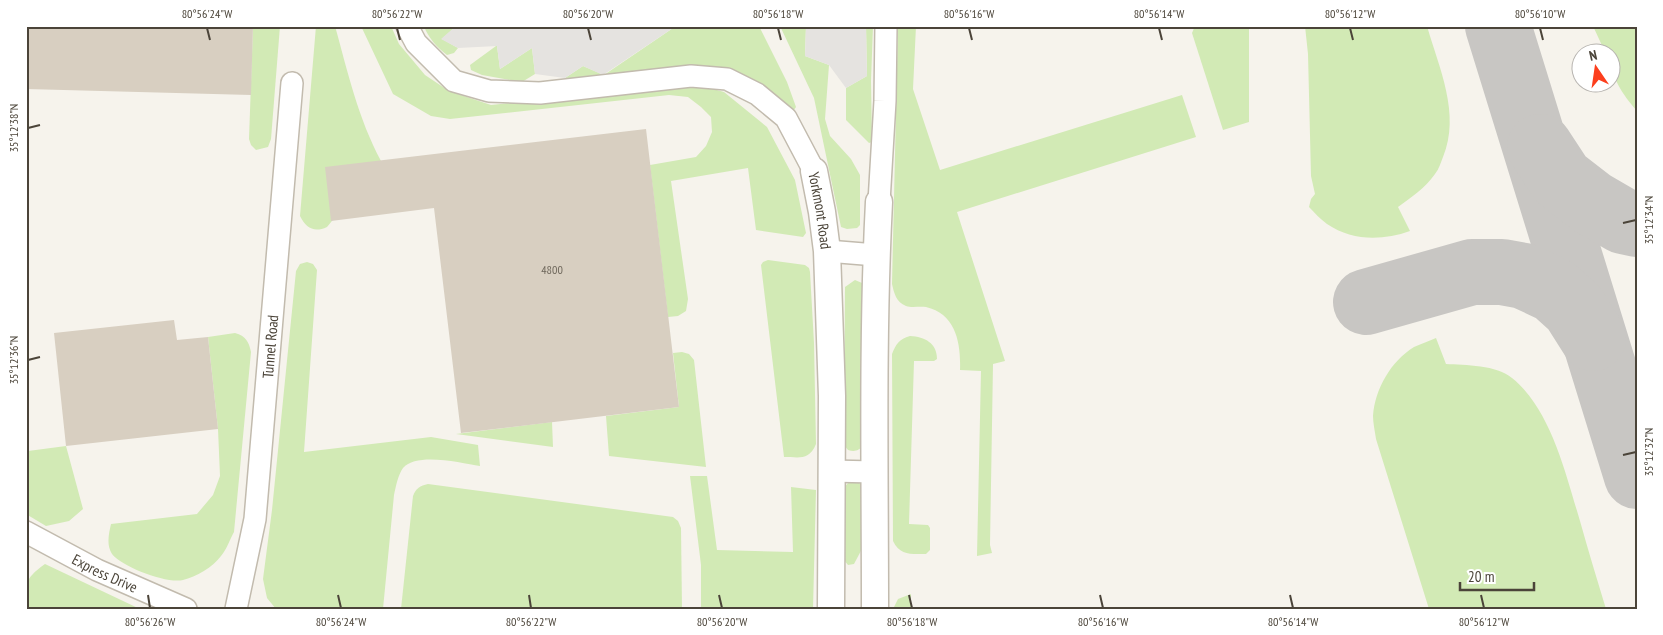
<svg xmlns="http://www.w3.org/2000/svg" width="1663" height="635" viewBox="0 0 1663 635" font-family="'PT Sans Narrow',sans-serif">
  <rect width="100%" height="100%" fill="#f6f3ec"/>
  <g fill="#d2eab5">
    <path d="M253 26H280L271 139 268 147 256 150 251 145 249 139Z"/>
    <path d="M316 26H335C348 73 358 118 381 161L327 227C314 233 306 228 300 216Z"/>
    <path d="M361 26H391L399 44 425 75 449 91 491 105 695 84 724 92 767 127 795 180 806 233 803 237 756 230 748 168 671 181 688 299 686 311 678 316 668 317 650 165 696 157 706 146 712 132 711 117 701 107 688 97 669 95 450 119 431 116 393 94Z"/>
    <path d="M424 26H456L442 39 458 48 454 53 447 55C438 48 428 38 424 26Z"/>
    <path d="M676 26H759L787 82 796 107 794 110 763 85 739 74 566 81 565 78 583 66 604 75Z"/>
    <path d="M780 26H806L805 56 829 65 825 119 830 136 851 159 860 175V225L857 228 847 229 841 227 814 98Z"/>
    <path d="M866 26H873L871 81 872 142 869 143 846 120V88L867 76Z"/>
    <path d="M898 26H916L913 89 940 170 1182 95 1196 137 957 212 1005 361 993 364 990 545 992 553 977 556 981 371 960 370C961 343 956 314 926 307 919 306 912 308 906 306 896 302 894 293 892 284Z"/>
    <path d="M1195 26H1249V122L1223 130 1192 33Z"/>
    <path d="M1305 26H1427C1439 68 1461 114 1443 157 1441 162 1439 169 1435 174 1425 188 1412 197 1398 207L1410 231C1382 241 1352 241 1327 224 1320 219 1315 213 1309 207L1311 199 1315 194 1311 176 1308 54Z"/>
    <path d="M1593 26H1637V111C1622 94 1610 76 1610 52H1605Z"/>
    <path d="M496 46H497L500 69 532 48 535 74 522 82 482 75 471 70 470 65Z"/>
    <path d="M768 260 805 265 809 268 810 272 814 343 816 444C809 461 799 457 784 457L761 265 763 262Z"/>
    <path d="M307 262 313 264 317 270 304 452 431 437 478 445 480 466C461 463 417 452 403 468 398 475 396 486 394 495L383 609H276L267 598 263 579 272 510 296 271 300 264Z"/>
    <path d="M855 280 862 283 865 288 864 445C858 451 855 452 848 450L844 445 845 287Z"/>
    <path d="M235 333C246 336 249 342 251 352L234 532C230 539 227 549 221 556 213 567 196 577 183 580 167 584 122 567 112 554 106 545 109 533 111 524L197 514 213 495 220 476 218 429 208 337Z"/>
    <path d="M910 336C925 337 937 343 937 359L934 361H914L909 524 928 525 930 528V550L926 554C912 554 900 556 893 541L892 354C896 344 899 339 910 336Z"/>
    <path d="M1436 338 1446 364C1465 365 1497 365 1512 378 1551 409 1566 475 1580 521 1588 550 1597 579 1606 609H1429L1376 439C1375 432 1373 423 1373 416 1375 389 1391 361 1414 347 1421 344 1429 341 1436 338Z"/>
    <path d="M682 352 689 354 694 360 706 467 609 456 606 416 679 407 673 353Z"/>
    <path d="M552 422 553 447 456 434Z"/>
    <path d="M26 442 28 451 66 446 83 509 69 521 46 526 26 514Z"/>
    <path d="M690 476H707L717 550 793 552 791 487 816 490 813 609H701V565Z"/>
    <path d="M854 480 861 484 864 489 863 547 854 564 848 565 844 560V488L848 483Z"/>
    <path d="M428 484 673 517 678 521 681 528 682 609H401L413 496C416 488 420 486 428 484Z"/>
    <path d="M45 564 140 609H26C26 583 23 580 45 564Z"/>
    <path d="M911 594V609H893L898 599Z"/>
  </g>
  <g fill="#e5e3e0">
    <path d="M456 26H676L603 75 583 66 565 78 535 74 532 48 500 69 497 46 458 48 441 39Z"/>
    <path d="M806 26H866L867 76 846 88 829 65 805 56Z"/>
  </g>
  <g fill="none" stroke-linecap="round" stroke-linejoin="round">
    <g stroke="#c8c6c3" stroke-width="66">
      <path d="M1498 26 1637 476"/>
      <path d="M1540 147 1561 179 1592 203 1623 221 1637 224"/>
      <path d="M1366 302 1472 272H1502L1524 276 1554 290 1574 308 1593 338"/>
    </g>
  </g>
  <g fill="#d8cfc1">
    <path d="M26 26H253L251 95 26 89Z"/>
    <path d="M646 129 679 407 461 433 434 208 331 221 325 167Z"/>
    <path d="M174 320 177 340 208 337 218 429 66 446 54 333Z"/>
  </g>
  <g fill="none" stroke-linecap="round" stroke-linejoin="round">
    <defs>
      <g id="minor">
        <path d="M407 26 416 43 454 81 489 91 540 93 691 76 727 79 757 94 786 118 814 171"/>
        <path d="M879 202 885 101 886 26"/>
        <path d="M827 251 876 255"/>
        <path d="M831 471 874 472"/>
        <path id="s1" d="M26 532 97 570 186 609"/>
        <path id="s2" d="M236 609 255 519 292 83"/>
      </g>
      <g id="tertiary">
        <path id="s3" d="M814 171 822 212 827 251 832 396 831 609"/>
        <path d="M875 609C875 473 872 337 879 202"/>
      </g>
    </defs>
    <use href="#minor" stroke="#c2bbae" stroke-width="24"/>
    <use href="#tertiary" stroke="#c2bbae" stroke-width="29"/>
    <use href="#minor" stroke="#fff" stroke-width="21"/>
    <use href="#tertiary" stroke="#fff" stroke-width="26"/>
  </g>
  <path fill="none" stroke="#4b4439" stroke-width="2" d="M207 28 210 40M397 28 400 40M588 28 591 40M778 28 781 40M969 28 972 40M1159 28 1162 40M1350 28 1353 40M1540 28 1543 40M28 128 40 125M1623 223 1636 220M28 360 40 357M1623 455 1636 452M148 595 150 608M338 595 341 608M529 595 531 608M719 595 722 608M909 595 912 608M1100 595 1103 608M1290 595 1293 608M1481 595 1484 608"/>
  <g text-anchor="middle" dominant-baseline="central" stroke-width="4" stroke-linejoin="round" paint-order="stroke">
    <g font-size="12" fill="#6e675b">
      <text x="552" y="269">4800</text>
    </g>
    <g font-size="15" fill="#4b4439" stroke="#fff">
      <text stroke="none"><textPath href="#s3" startOffset="40">Yorkmont Road</textPath></text>
      <text stroke="none"><textPath href="#s2" startOffset="265">Tunnel Road</textPath></text>
      <text stroke="none"><textPath href="#s1" startOffset="89">Express Drive</textPath></text>
    </g>
  </g>
  <rect width="1663" height="635" fill="none" stroke="#ffffff" stroke-width="55"/>
  <g transform="translate(1596 68) rotate(347)"><circle r="24" fill="#ffffff" stroke="#b7b4b0"/>
  <path d="M0-4L9 19L0 12L-9 19Z" fill="#fc3f1d"/>
  <text y="-8" font-size="14" font-weight="bold" text-anchor="middle" fill="#4b4439">N</text>
  </g>
  <path d="M1460 582v8h74v-8" fill="none" stroke="#4b4439" stroke-width="2.5"/>
  <text x="1468" y="582" font-size="15" fill="#4b4439" stroke="#ffffff" stroke-width="4" paint-order="stroke">20 m</text>
  <rect x="28" y="28" width="1608" height="580" fill="none" stroke="#4b4439" stroke-width="2"/>
  <g font-size="12" text-anchor="middle" fill="#4b4439">
    <text x="207" y="18">80°56'24"W</text>
    <text x="397" y="18">80°56'22"W</text>
    <text x="588" y="18">80°56'20"W</text>
    <text x="778" y="18">80°56'18"W</text>
    <text x="969" y="18">80°56'16"W</text>
    <text x="1159" y="18">80°56'14"W</text>
    <text x="1350" y="18">80°56'12"W</text>
    <text x="1540" y="18">80°56'10"W</text>
    <text transform="translate(14 128) rotate(-90)" y="4">35°12'38"N</text>
    <text transform="translate(1649 220) rotate(-90)" y="4">35°12'34"N</text>
    <text transform="translate(14 360) rotate(-90)" y="4">35°12'36"N</text>
    <text transform="translate(1649 452) rotate(-90)" y="4">35°12'32"N</text>
    <text x="150" y="626">80°56'26"W</text>
    <text x="341" y="626">80°56'24"W</text>
    <text x="531" y="626">80°56'22"W</text>
    <text x="722" y="626">80°56'20"W</text>
    <text x="912" y="626">80°56'18"W</text>
    <text x="1103" y="626">80°56'16"W</text>
    <text x="1293" y="626">80°56'14"W</text>
    <text x="1484" y="626">80°56'12"W</text>
  </g>
</svg>
